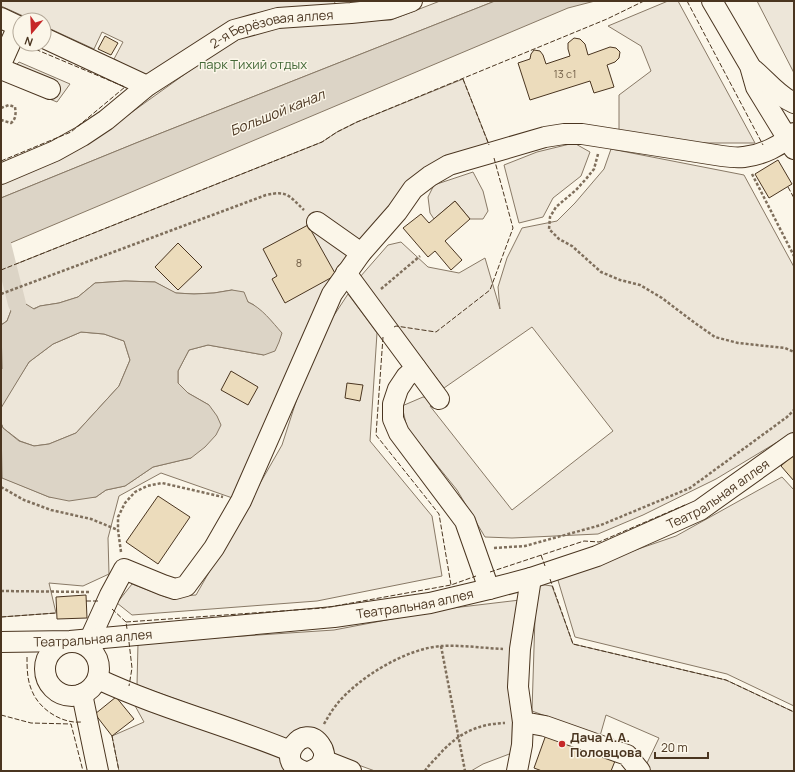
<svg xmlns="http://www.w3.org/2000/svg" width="795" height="772" viewBox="0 0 795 772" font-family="Manrope,sans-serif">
  <rect width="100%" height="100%" fill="#fbf6e9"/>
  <g fill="#ede6d9" stroke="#887966">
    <path d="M1 1H334L336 5 310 6 147 77 114 59 123 42 102 32 94 49 44 26V20H32L1 6Z"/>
    <path d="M440 1H495L136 143 1 198V183L107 130 238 36 280 27 334 20H391Z"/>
    <path d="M668 1H678L755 143H695L619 132V95L651 71 641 46 608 26Z"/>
    <path d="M757 1H794V73Z"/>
    <path d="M463 79 492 152 449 165 361 253 241 501 161 473 119 496 108 538 109 574 83 586 49 583 56 613 1 617V477L49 497H96L106 490 125 486 153 467 191 458 209 405 188 393 178 383V371L189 350 208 345 264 355 254 305 248 302 245 298 232 290 214 293 194 294 175 293 155 282 125 281 95 283 78 297 59 303 40 306 33 309 12 308 7 321 1 325V270L322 142 337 132 357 122Z"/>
    <path d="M574 143 590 152 581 176 553 198 543 217 519 223 504 165 537 152Z"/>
    <path d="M611 149 744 175 794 267V432L716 479 643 515 598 534 512 538 485 537 457 490 407 428 402 406 423 397 439 399 430 406 512 510 613 431 532 327 444 388 360 277 388 245 401 242 428 267 459 273 485 258 500 309 498 287 507 258 522 228 557 221 575 203 604 169Z"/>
    <path d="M473 172 483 191 488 211 483 219H470L455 201 434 219 430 213 428 197 434 185Z"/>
    <path d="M348 294 377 333 370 441 432 516 442 576 317 601 132 615 117 603 132 584 166 597 196 595 282 445 303 380 329 323Z"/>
    <path d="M81 332 104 334 124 341 130 360 119 386 76 433 49 444 34 446 20 441 3 428 1 423V408L3 403 29 362 53 344Z"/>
    <path d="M782 477 794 490V706L727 674 575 637 557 577 676 536Z"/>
    <path d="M536 585H545L552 586 573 644 726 680 794 712V771H650L647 763 659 738 606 715 600 736 532 711Z"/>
    <path d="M520 600 513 671 512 753 483 764 471 771H375L137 685 138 643 334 630 444 609Z"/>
    <path d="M134 704 283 757 291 771H119L112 736 144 722Z"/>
  </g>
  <path fill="#ede7d9" stroke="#887966" d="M19 62 70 84 57 102 2 80Z"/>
  <g fill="#dcd4c6" stroke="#887966">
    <path d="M495 1H595L568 8 1 247V198L136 143Z"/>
    <path d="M125 281 155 282 176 293 194 294 214 293 232 290 244 292 248 302C262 308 272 322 282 333L279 342 275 351 264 355 208 345 189 350 178 371V383L188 393 209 405 217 416 221 425 216 435 205 447 191 458 153 467 125 486 106 490 96 497 69 501 49 497 2 478 1 423 3 428 19 441 34 446 49 444 76 433 119 386 130 360 124 341 104 334 81 332 53 344 29 362 1 408V370L2 369 1 325 7 321 12 308 21 301 34 309 40 306 59 303 78 297 95 283Z"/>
  </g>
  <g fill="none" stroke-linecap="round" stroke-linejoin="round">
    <path stroke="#dcd4c6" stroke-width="18" d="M1 240 17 304"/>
  </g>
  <g fill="#ecdcbc" stroke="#4a3520">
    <path d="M105 36 118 43 111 55 98 49Z"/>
    <path d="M574 38 580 39 585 44 588 55 610 47 616 48 620 52 619 58 615 62 607 65 614 87 594 93 590 81 530 100 518 63 530 59 531 54 534 50 540 51 543 55 546 64 570 56 568 49V43Z"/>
    <path d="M778 160 792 184 769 198 755 174Z"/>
    <path d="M455 201 470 219 445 241 462 260 451 270 435 251 428 257 403 228 421 214 429 223Z"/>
    <path d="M308 225 336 275 285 303 272 279 277 276 263 249Z"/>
    <path d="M178 243 202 267 178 290 155 267Z"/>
    <path d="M231 371 258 387 248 405 221 390Z"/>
    <path d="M347 383 363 385 360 401 345 398Z"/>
    <path d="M794 454V481L781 466Z"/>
    <path d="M158 496 190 517 158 564 126 542Z"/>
    <path d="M86 595 87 618 57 619 56 597Z"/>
    <path d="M116 697 134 719 112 736 95 714Z"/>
    <path d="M547 732 617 756 611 771H542L534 768Z"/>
  </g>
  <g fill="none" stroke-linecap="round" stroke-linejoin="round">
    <defs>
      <g id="minor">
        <path d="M712 1 750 66 756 87 794 149"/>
        <path d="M1 18 20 27"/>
        <path d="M44 38 147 86"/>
        <path d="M1 64 18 26"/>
        <path d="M1 69 50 89"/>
        <path d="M754 70C768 82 778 96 794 103"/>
        <path id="s1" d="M1 174 55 151 82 136 106 120 147 86 234 30 278 18 351 13 390 9 412 1"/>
        <path d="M317 222 361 253"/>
        <path d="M346 273 439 399"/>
        <path d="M416 368 406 377 398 389 393 404V419L399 433 465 521 489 589"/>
        <path d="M531 578 520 649 518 687 523 722 545 726 627 755 640 771"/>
        <path d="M90 639 110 595 124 569 163 585 175 589 186 586 214 548 241 501 332 294 361 253 397 212 413 189 430 176 449 165 545 137 564 134H582L722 156C729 157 737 158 744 157 762 155 781 146 794 133"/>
        <circle cx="72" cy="669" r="27"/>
        <path id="s2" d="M1 642 70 641 334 617 430 603 489 589 531 578 597 556 700 510 794 443"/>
        <path d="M98 679C160 708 227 725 290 751"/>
        <path d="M82 694 98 771"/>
        <path d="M323 760 351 771"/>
        <path d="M303 771C272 762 304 719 321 746 324 750 325 756 323 761 321 766 316 769 311 771"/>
        <path d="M517 771 522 745 523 722"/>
      </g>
    </defs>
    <use href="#minor" stroke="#4a3520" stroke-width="22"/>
    <g stroke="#7f6f5c" stroke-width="2.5" stroke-dasharray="3 2" stroke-linecap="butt">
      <path d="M1 108 9 105 15 107C16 114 16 119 11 123L1 120"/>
      <path d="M598 154 594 169 586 179 576 190 556 207 550 217 549 229 559 239 572 246 601 272 620 280 640 285 662 298 695 323 715 337 738 343 785 348 794 352"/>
      <path d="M752 174 794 256"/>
      <path d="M381 289 420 256"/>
      <path d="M1 294 266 195C288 190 289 196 304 210"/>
      <path d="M1 487 24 500 51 510 91 519 118 530"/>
      <path d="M494 548 525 546 601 525 690 488 787 417 794 410"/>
      <path d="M121 552 118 530V517L125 503 135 492 147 486 162 483 223 497"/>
      <path d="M1 591 90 592"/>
      <path d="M441 646 465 771"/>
      <path d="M324 724C328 717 332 710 337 704 359 677 407 648 442 646 462 645 483 648 503 649"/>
      <path d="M425 771C428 766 433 761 437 757 456 735 475 724 505 723"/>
    </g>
    <use href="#minor" stroke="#fbf6e9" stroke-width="20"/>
    <g stroke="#4a3520" stroke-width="1" stroke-dasharray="5 2" stroke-linecap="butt">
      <path d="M687 1 763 145"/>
      <path d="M463 79 489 145"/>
      <path d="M1 161 71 132 125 87 23 44"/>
      <path d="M788 187 794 198"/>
      <path d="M1 270 322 142 337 132 357 122 607 19 644 1"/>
      <path d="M394 327 396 326 436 332 490 290 513 228 494 158"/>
      <path d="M383 337 376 435 439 514 451 585"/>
      <path d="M541 555 545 566"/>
      <path d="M490 572 584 541 599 542 685 505"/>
      <path d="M550 579 573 644 726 680 794 712"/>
      <path d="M86 601H98"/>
      <path d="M112 609 126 622 127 629"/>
      <path d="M1 617 56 613"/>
      <path d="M126 622 324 608 451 585 476 576"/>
      <path d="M129 642 132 668 129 686"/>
      <path d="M27 657C27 668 27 680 32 691 39 709 62 724 81 722"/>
      <path d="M1 715 31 723 71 724 83 771"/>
      <path d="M112 736 119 771"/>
    </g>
  </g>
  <circle fill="#c62828" stroke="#fbf6e9" stroke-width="1.5" cx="562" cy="744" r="4"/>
  <g text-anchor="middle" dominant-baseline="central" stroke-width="3" stroke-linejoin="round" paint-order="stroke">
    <g font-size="11" fill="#725f47">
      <text x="565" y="73">13 с1</text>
      <text x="299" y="262">8</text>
    </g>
    <g font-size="13" fill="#4a3520" stroke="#fbf6e9">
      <text stroke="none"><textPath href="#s1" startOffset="312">2-я Берёзовая аллея</textPath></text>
      <text stroke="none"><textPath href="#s2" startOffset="741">Театральная аллея</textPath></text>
      <text stroke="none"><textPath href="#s2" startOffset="416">Театральная аллея</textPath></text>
      <text stroke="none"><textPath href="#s2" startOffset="92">Театральная аллея</textPath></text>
    </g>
    <g font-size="13" fill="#436837" stroke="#fbf6e9">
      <text x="253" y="64">парк Тихий отдых</text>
    </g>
    <g font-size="13" font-weight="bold" fill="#4a3520" stroke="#fbf6e9" text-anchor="start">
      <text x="570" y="737">Дача А.А.<tspan x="570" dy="15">Половцова</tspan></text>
    </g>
    <g font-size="14" font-style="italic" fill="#4a3520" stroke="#fbf6e9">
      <text transform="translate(277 112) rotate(-22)">Большой канал</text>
    </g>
  </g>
  <rect width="795" height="772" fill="none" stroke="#4a3520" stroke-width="4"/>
  <g transform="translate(32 32) rotate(199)"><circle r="19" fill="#fbf6e9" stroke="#b4a999"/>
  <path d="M0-3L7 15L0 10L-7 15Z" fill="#c62828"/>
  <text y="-6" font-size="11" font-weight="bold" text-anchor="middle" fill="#4a3520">N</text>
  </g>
  <path d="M655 752v6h53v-6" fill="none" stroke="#4a3520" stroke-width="2"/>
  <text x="661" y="752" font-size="12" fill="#4a3520" stroke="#fbf6e9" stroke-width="3" paint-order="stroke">20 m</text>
</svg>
